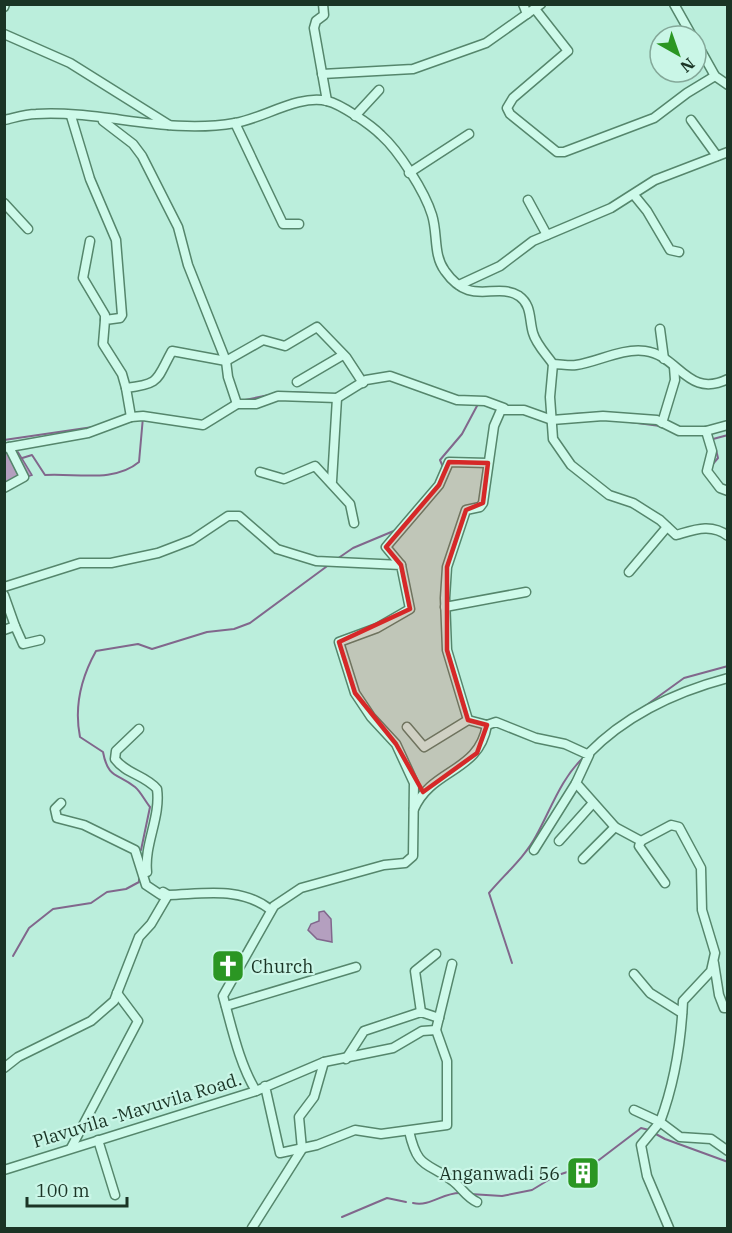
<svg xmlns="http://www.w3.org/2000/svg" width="732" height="1233" viewBox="0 0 732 1233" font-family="'IBM Plex Serif',serif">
  <rect width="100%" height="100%" fill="#bbeedc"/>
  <g fill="#b49fbf" stroke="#81678c" stroke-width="1.5">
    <path d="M18 452 32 475 5 485V453Z"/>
    <path d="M324 911 331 919 332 942 317 939 308 930 311 924 319 921V912Z"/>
  </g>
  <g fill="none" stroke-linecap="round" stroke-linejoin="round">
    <g stroke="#81678c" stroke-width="2">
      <path d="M289 392 310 393"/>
      <path d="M245 400 274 394"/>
      <path d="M572 414 596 413"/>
      <path d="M630 422 660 426"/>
      <path d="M713 439 728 435"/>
      <path d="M4 440 93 427"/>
      <path d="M19 459 32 455 45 475C76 473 114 483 139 462L143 417"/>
      <path d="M712 465 718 458 716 450"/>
      <path d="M443 467 440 460 462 434 478 404"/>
      <path d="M337 559 353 548 396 530"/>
      <path d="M648 704 684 678 728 666"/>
      <path d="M141 850 150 807C145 801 141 792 135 787 118 773 108 779 103 752L80 737C74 707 81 678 96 651L138 644 152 649 207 632 234 629 250 623 330 564"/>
      <path d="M13 956 29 928 53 909 91 903 107 892 126 889 139 882V875"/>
      <path d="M512 963 489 893C504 875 525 857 536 836 551 809 561 778 584 757"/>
      <path d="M654 1133 665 1139 728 1162"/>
      <path d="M470 1194 502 1196 532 1190 555 1176 595 1163 641 1128 649 1130"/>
      <path d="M413 1203C431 1207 443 1192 461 1193"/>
      <path d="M342 1217 387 1198 406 1202"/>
    </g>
    <defs>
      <g id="minor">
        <path d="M323 4 324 15 316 21 314 28 327 101"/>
        <path d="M523 4 527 14"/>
        <path d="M674 4 692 36"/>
        <path d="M4 7 5 4"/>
        <path d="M535 9 568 51 513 98 507 108 510 114 557 152H564L654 118 687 93 715 76"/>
        <path d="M4 34 70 63 169 125"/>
        <path d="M696 42 715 76 728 85"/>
        <path d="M322 74 413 69 486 43 541 4"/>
        <path d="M71 116 90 179 116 240 122 315 120 318 105 320 103 344 122 374 126 388"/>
        <path d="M355 116 379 90"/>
        <path d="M4 120C14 118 25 114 36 114 101 110 167 135 235 123 262 119 299 94 327 101 341 104 371 125 381 135 399 151 425 192 432 215 438 234 433 255 445 271 471 308 495 281 519 296 532 305 529 320 533 333 536 344 546 354 553 364 560 364 569 366 576 365 598 362 621 348 645 351 679 355 687 399 728 379"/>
        <path d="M691 120 717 156"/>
        <path d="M103 121 133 144 142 156 178 227 188 265 226 361 228 377 237 404"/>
        <path d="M235 123 283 224H299"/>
        <path d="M409 173 469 134"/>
        <path d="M634 195 647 211 670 250 679 252"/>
        <path d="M528 200 547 235"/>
        <path d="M4 203 28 229"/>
        <path d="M90 241 83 278 105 315V320"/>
        <path d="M459 285 500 266 533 241 611 208 655 180 728 152"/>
        <path d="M660 329 664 359"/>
        <path d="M553 364 550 397 553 439 571 465 609 495 633 503 660 520 676 535C694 530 711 523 728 536"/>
        <path d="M297 382 343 355"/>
        <path d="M131 417 126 388C161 384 156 380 172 351L226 361 263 340 285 346 317 327 346 357 363 383"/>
        <path d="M662 423 675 380 674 367"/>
        <path d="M706 431 712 451 707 471 720 488 728 491"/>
        <path d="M4 448 88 433 131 417 143 416 203 425 237 404H256L278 396 337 398 366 380 390 376 457 400 485 401 504 408"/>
        <path d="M260 472 284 479 315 466 350 504 354 523"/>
        <path d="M332 481 337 398"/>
        <path d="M4 488 24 477 9 447"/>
        <path d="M401 565 386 547 439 485 449 462 488 463"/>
        <path d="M629 572 667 527"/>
        <path d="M4 587 80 563H111L158 553 192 540 228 516H239L277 549 316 561 401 565 410 609 377 628 339 642 355 693 371 717 396 744 414 783 413 856 405 863 384 865 301 888 274 906 223 996C232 1028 239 1063 256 1091"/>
        <path d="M4 595 15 626"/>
        <path d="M445 607 526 592"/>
        <path d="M4 630 15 626 23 644 40 640"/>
        <path d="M468 720 487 725 496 722 536 738 565 744 589 755 576 783 615 827 641 841 671 825 679 827 701 868 702 910 715 953 711 971 683 1001C681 1044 675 1082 660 1122L680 1137 711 1139 728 1151"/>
        <path d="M407 727 424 747 468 720 447 650 445 598 447 567 466 510 480 507 483 503 494 426 501 410H524L552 420 603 416 657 420 679 431H706L728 425"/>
        <path d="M139 729 116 751 115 759C126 774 145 775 157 789 161 817 144 844 147 872"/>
        <path d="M588 754C626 715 675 692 728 678"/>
        <path d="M414 809C432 768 479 773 487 725"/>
        <path d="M559 841 593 803"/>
        <path d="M641 841 639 846 665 883"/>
        <path d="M534 850 576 783"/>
        <path d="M583 859 615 827"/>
        <path d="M163 892 168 895C204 894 241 886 271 910"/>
        <path d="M714 963 719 995 724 1008H728"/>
        <path d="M634 974 650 993 682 1013"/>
        <path d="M226 1006 356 967"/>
        <path d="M421 1012 415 971 436 954"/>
        <path d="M436 1030 452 964"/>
        <path d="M346 1059 364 1031 421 1012 439 1018"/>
        <path d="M4 1068 18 1057 91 1021 114 1001 139 937 151 924 168 895H161L146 885 135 850 84 825 57 818 55 809 61 803"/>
        <path d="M634 1110 660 1122 641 1145 647 1176 669 1228"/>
        <path d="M409 1131C418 1170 426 1161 453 1181 462 1188 466 1197 477 1202"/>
        <path d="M98 1140 115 1195"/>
        <path d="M71 1148 138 1021 117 993"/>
        <path d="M4 1170 256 1091 324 1062 393 1048 422 1031 436 1030 447 1061V1125L381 1134 355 1130 317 1145 280 1153 265 1086"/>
        <path d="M252 1228 302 1149 299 1117 314 1097 324 1062"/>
      </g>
    </defs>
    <use href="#minor" stroke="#55866c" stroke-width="11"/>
    <use href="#minor" stroke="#cefaea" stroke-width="8"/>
  </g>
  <path fill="#d62828" fill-opacity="0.2" stroke="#d62828" stroke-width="4.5" stroke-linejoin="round" d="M449 462 488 463 483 503 466 510 447 567V650L468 720 487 725 477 753 423 792 396 744 355 693 339 642 410 609 401 565 386 547 439 485Z"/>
  <defs>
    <symbol id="church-square" viewBox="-11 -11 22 22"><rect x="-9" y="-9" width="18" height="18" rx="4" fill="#2b9623" stroke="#caf6e7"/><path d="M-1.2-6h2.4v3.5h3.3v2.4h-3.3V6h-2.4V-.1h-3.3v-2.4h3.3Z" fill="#fff"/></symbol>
    <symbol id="building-square" viewBox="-11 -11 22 22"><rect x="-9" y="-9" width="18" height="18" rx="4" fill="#2b9623" stroke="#caf6e7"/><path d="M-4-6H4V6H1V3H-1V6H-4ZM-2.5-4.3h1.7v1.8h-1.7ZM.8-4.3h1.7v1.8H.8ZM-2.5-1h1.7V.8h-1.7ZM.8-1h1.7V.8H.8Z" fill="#fff"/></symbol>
  </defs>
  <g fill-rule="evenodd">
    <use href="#church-square" x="209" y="947" width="38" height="38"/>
    <use href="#building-square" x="564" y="1154" width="38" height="38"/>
  </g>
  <g text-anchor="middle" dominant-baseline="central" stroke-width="4.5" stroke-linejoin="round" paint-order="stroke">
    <g font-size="18" fill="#1a3425" stroke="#caf6e7" text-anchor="start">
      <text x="251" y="966">Church</text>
      <text x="560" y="1173" text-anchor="end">Anganwadi 56</text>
    </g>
    <g font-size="18" fill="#1a3425" stroke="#caf6e7">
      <text transform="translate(137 1110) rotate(-17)">Plavuvila -Mavuvila Road.</text>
    </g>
  </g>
  <rect width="732" height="1233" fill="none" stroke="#1a3425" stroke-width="12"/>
  <g transform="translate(678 54) rotate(140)"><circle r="28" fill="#caf6e7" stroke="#84a899" stroke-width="1.5"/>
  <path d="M0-4.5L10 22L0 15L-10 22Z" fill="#2b9623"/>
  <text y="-9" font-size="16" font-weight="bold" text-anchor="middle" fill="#1a3425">N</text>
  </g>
  <path d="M27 1197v9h100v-9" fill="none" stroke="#1a3425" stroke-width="3"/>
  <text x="36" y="1197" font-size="18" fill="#1a3425" stroke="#caf6e7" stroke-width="4.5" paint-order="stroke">100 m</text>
</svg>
